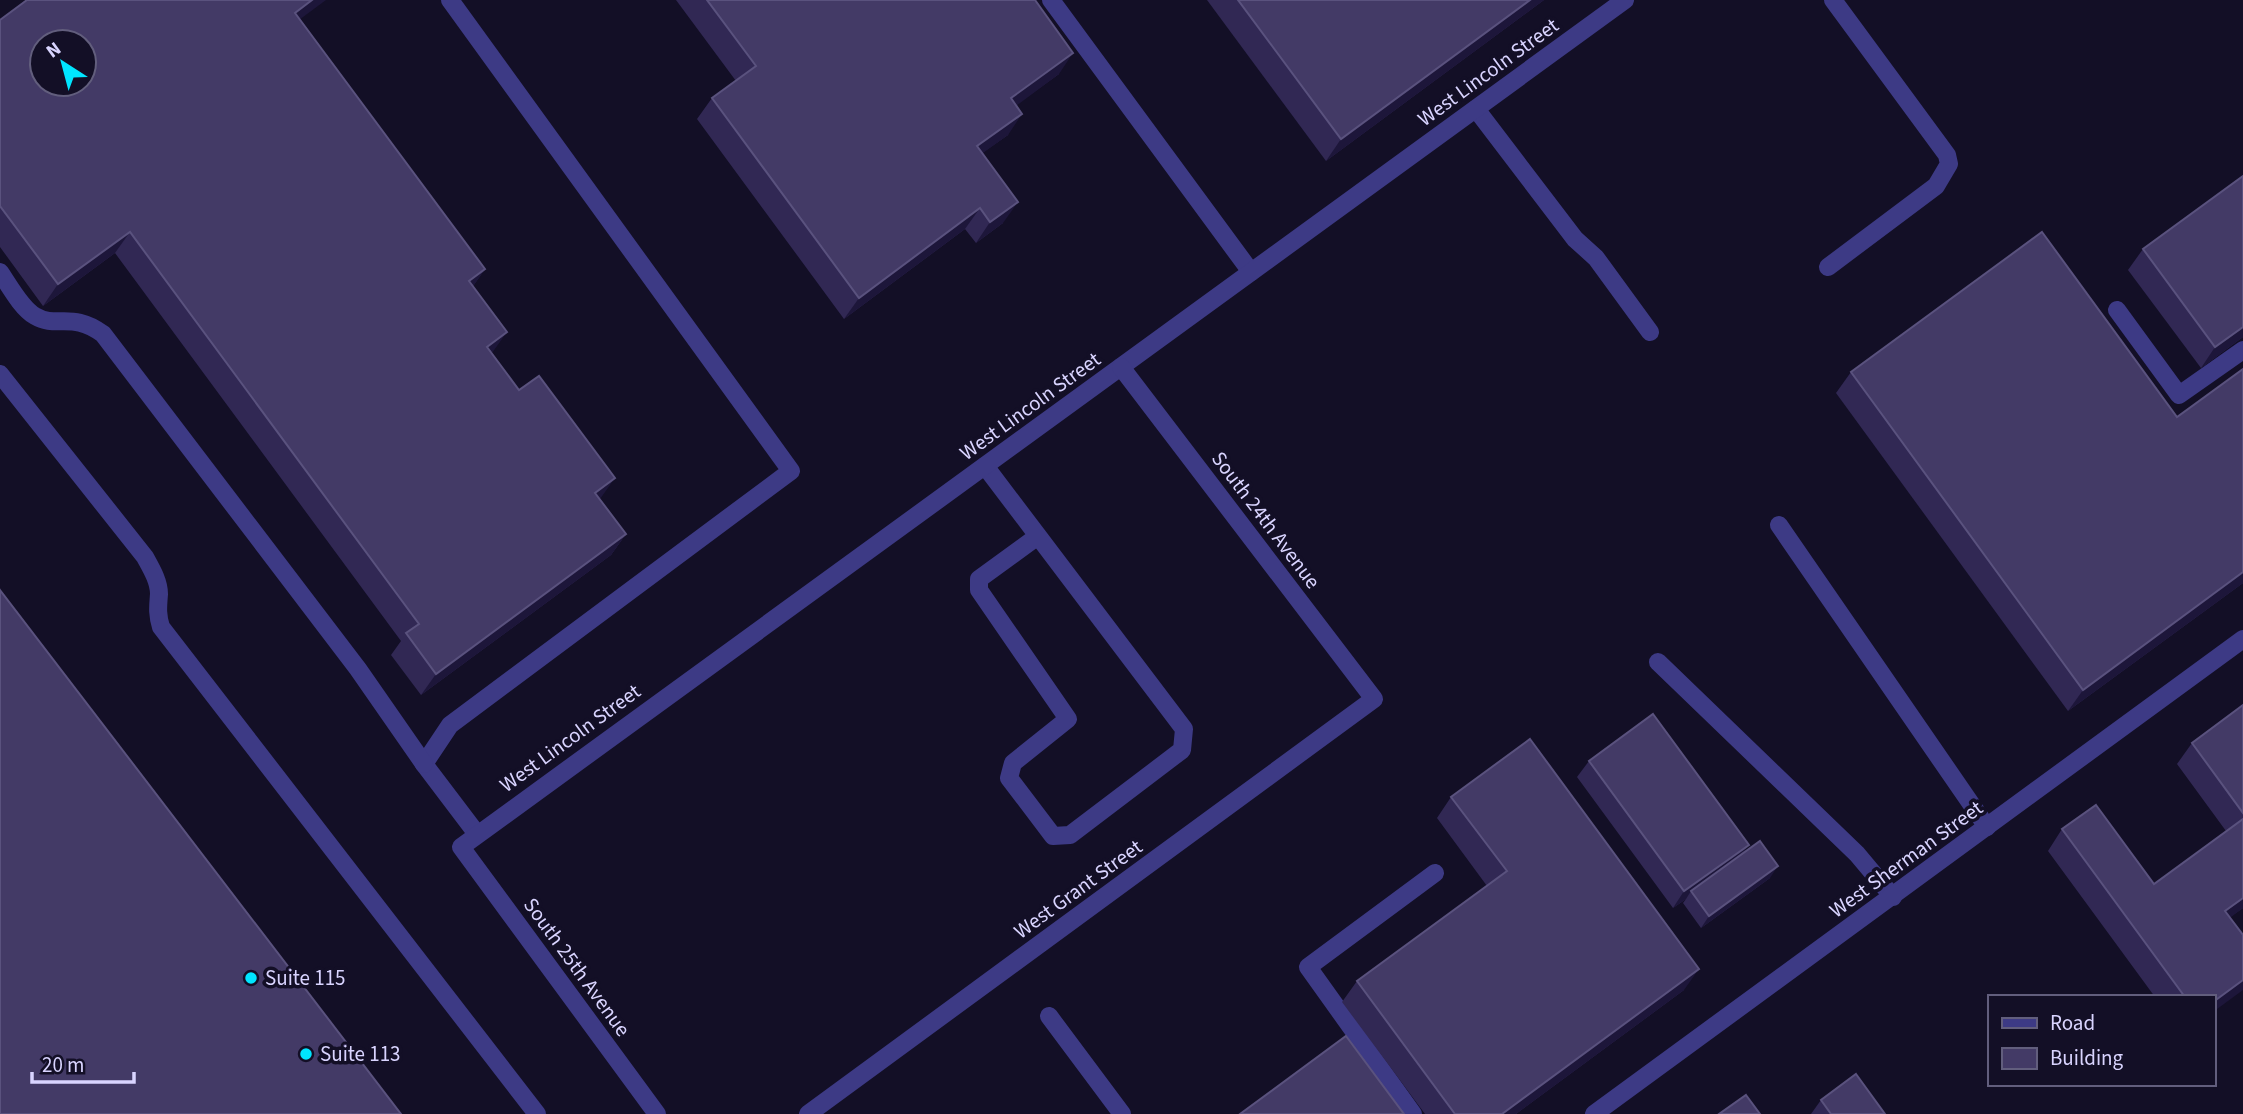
<svg xmlns="http://www.w3.org/2000/svg" width="2243" height="1114" viewBox="0 0 2243 1114" font-family="'Source Sans 3',sans-serif">
  <rect width="100%" height="100%" fill="#130f26"/>
  <g fill="none" stroke-linecap="round" stroke-linejoin="round">
    <g stroke="#3d3a85" stroke-width="18">
      <path d="M450 0 791 471 450 725 424 764 477 834"/>
      <path d="M1051 0 1251 272"/>
      <path d="M1476 109 1575 239 1596 258 1650 332"/>
      <path d="M1828 267 1936 186 1949 164 1947 155 1833 0"/>
      <path d="M0 272C9 285 21 308 35 316 57 329 72 311 103 334L358 669 424 764"/>
      <path d="M2117 310 2179 395 2243 350"/>
      <path d="M0 374 145 557C151 568 159 581 159 594 158 607 157 614 161 627L537 1114"/>
      <path d="M985 466 1038 536 1184 729 1182 750 1070 835 1053 836 1009 778 1013 763 1068 719 979 590V579L1038 536"/>
      <path d="M1779 525 1987 827"/>
      <path d="M1658 662 1857 854 1893 897"/>
      <path d="M1049 1016 1122 1114"/>
      <path d="M1413 1114 1308 967 1435 873"/>
    </g>
    <g stroke="#3d3a85" stroke-width="18">
      <path d="M657 1114 461 847 1625 0"/>
      <path d="M808 1114 1374 699 1121 367"/>
      <path d="M1594 1114 2243 639"/>
    </g>
  </g>
  <g fill="#312854">
    <path d="M676 0H1035L1059 74 1016 105 1008 135 982 153 1003 223 976 243 965 229 844 319 697 119 712 98 736 81Z"/>
    <path d="M1207 0H1544L1326 161Z"/>
    <path d="M300 19 485 269 473 286 492 353 626 534 611 555 421 695 391 655 401 641 115 253 43 306 0 247V20Z"/>
    <path d="M2143 249 2243 337 2201 368 2128 270Z"/>
    <path d="M1851 372 2243 583 2068 711 1836 393Z"/>
    <path d="M2243 705V908L2230 917 2213 997H2155L2048 851 2062 829 2154 884 2226 831 2177 764 2192 743Z"/>
    <path d="M1589 761 1742 854 1770 878 1701 928 1683 903 1686 899 1673 908 1577 777Z"/>
    <path d="M1451 797 1684 990 1516 1114H1425L1342 1002 1357 981 1487 886 1437 818Z"/>
    <path d="M1821 1100 1885 1114H1811Z"/>
  </g>
  <g fill="#1d163a">
    <path d="M312 0H326L280 34 295 13Z"/>
    <path d="M1530 0H1544L1326 161 1341 139Z"/>
    <path d="M1073 53 1059 74 997 120 1011 98Z"/>
    <path d="M1022 114 1008 135 962 168 977 146Z"/>
    <path d="M1018 202 1003 223 976 243 990 222Z"/>
    <path d="M980 208 965 229 844 319 859 298Z"/>
    <path d="M130 232 115 253 43 306 58 284Z"/>
    <path d="M485 269 470 291 469 281Z"/>
    <path d="M2243 327V337L2201 368 2215 347Z"/>
    <path d="M507 332 492 353 487 347Z"/>
    <path d="M615 478 600 499 595 493Z"/>
    <path d="M626 534 611 555 421 695 436 674Z"/>
    <path d="M2243 572V583L2068 711 2083 690Z"/>
    <path d="M1749 845 1737 861 1691 891 1686 899 1673 908 1684 891Z"/>
    <path d="M1778 866 1770 878 1701 928 1709 916Z"/>
    <path d="M2243 898V908L2211 932 2225 911Z"/>
    <path d="M1699 969 1684 990 1516 1114H1502Z"/>
    <path d="M2243 980V990L2213 1012V1002Z"/>
  </g>
  <g fill="#433a66" stroke="#5a527e" stroke-width="2" fill-rule="evenodd">
    <path d="M27 0H312L295 13 485 269 469 281 507 332 487 347 519 390 539 376 615 478 595 493 626 534 436 674 406 633 419 624 130 232 58 284 0 206V20ZM42 42H84V84H42Z"/>
    <path d="M707 0H1035L1073 53 1011 98 1022 114 977 146 1018 202 990 222 980 208 859 298 712 98 756 66Z"/>
    <path d="M1238 0H1530L1341 139Z"/>
    <path d="M2243 176V327L2215 347 2143 249Z"/>
    <path d="M2042 232 2177 417 2243 369V572L2083 690 1851 372Z"/>
    <path d="M0 590 401 1114H0Z"/>
    <path d="M2243 705V813L2192 743Z"/>
    <path d="M1653 714 1749 845 1684 891 1589 761Z"/>
    <path d="M1530 739 1699 969 1502 1114H1455L1357 981 1507 871 1451 797Z"/>
    <path d="M2096 805 2154 884 2243 819V898L2225 911 2243 935V980L2213 1002V997H2185L2062 829Z"/>
    <path d="M1760 841 1778 866 1709 916 1691 891Z"/>
    <path d="M1346 1036 1404 1114H1240Z"/>
    <path d="M1856 1074 1885 1114H1831L1821 1100Z"/>
    <path d="M1746 1095 1760 1114H1719Z"/>
  </g>
  <g fill="#00e5ff" stroke="#130f26" stroke-width="2.5">
    <circle cx="251" cy="978" r="7"/>
    <circle cx="306" cy="1054" r="7"/>
  </g>
  <g text-anchor="middle" dominant-baseline="central" stroke-width="7" stroke-linejoin="round" paint-order="stroke">
    <g font-size="21" fill="#d9d4ff" stroke="#130f26">
      <text transform="translate(1488 72) rotate(-36)">West Lincoln Street</text>
      <text transform="translate(1030 406) rotate(-36)">West Lincoln Street</text>
      <text transform="translate(1266 520) rotate(53)">South 24th Avenue</text>
      <text transform="translate(570 738) rotate(-36)">West Lincoln Street</text>
      <text transform="translate(1906 859) rotate(-36)">West Sherman Street</text>
      <text transform="translate(1078 889) rotate(-36)">West Grant Street</text>
      <text transform="translate(577 967) rotate(54)">South 25th Avenue</text>
    </g>
    <g font-size="21" fill="#d9d4ff" stroke="#130f26" text-anchor="start">
      <text x="265" y="978">Suite 115</text>
      <text x="320" y="1054">Suite 113</text>
    </g>
  </g>
  <rect x="1988" y="995" width="228" height="91" fill="#130f26" stroke="#625e7d" stroke-width="2"/>
  <rect x="2002" y="1018" width="35" height="10" fill="#3d3a85" stroke="#625e7d" stroke-width="2"/>
  <text x="2050" y="1030" font-size="21" fill="#d9d4ff">Road</text>
  <rect x="2002" y="1048" width="35" height="21" fill="#433a66" stroke="#625e7d" stroke-width="2"/>
  <text x="2050" y="1065" font-size="21" fill="#d9d4ff">Building</text>
  <g transform="translate(63 63) rotate(324)"><circle r="33" fill="#130f26" stroke="#625e7d" stroke-width="2"/>
  <path d="M0-5L12 26L0 18L-12 26Z" fill="#00e5ff"/>
  <text y="-10" font-size="19" font-weight="bold" text-anchor="middle" fill="#d9d4ff">N</text>
  </g>
  <path d="M32 1072v10h102v-10" fill="none" stroke="#d9d4ff" stroke-width="3.5"/>
  <text x="42" y="1072" font-size="21" fill="#d9d4ff" stroke="#130f26" stroke-width="5" paint-order="stroke">20 m</text>
</svg>
